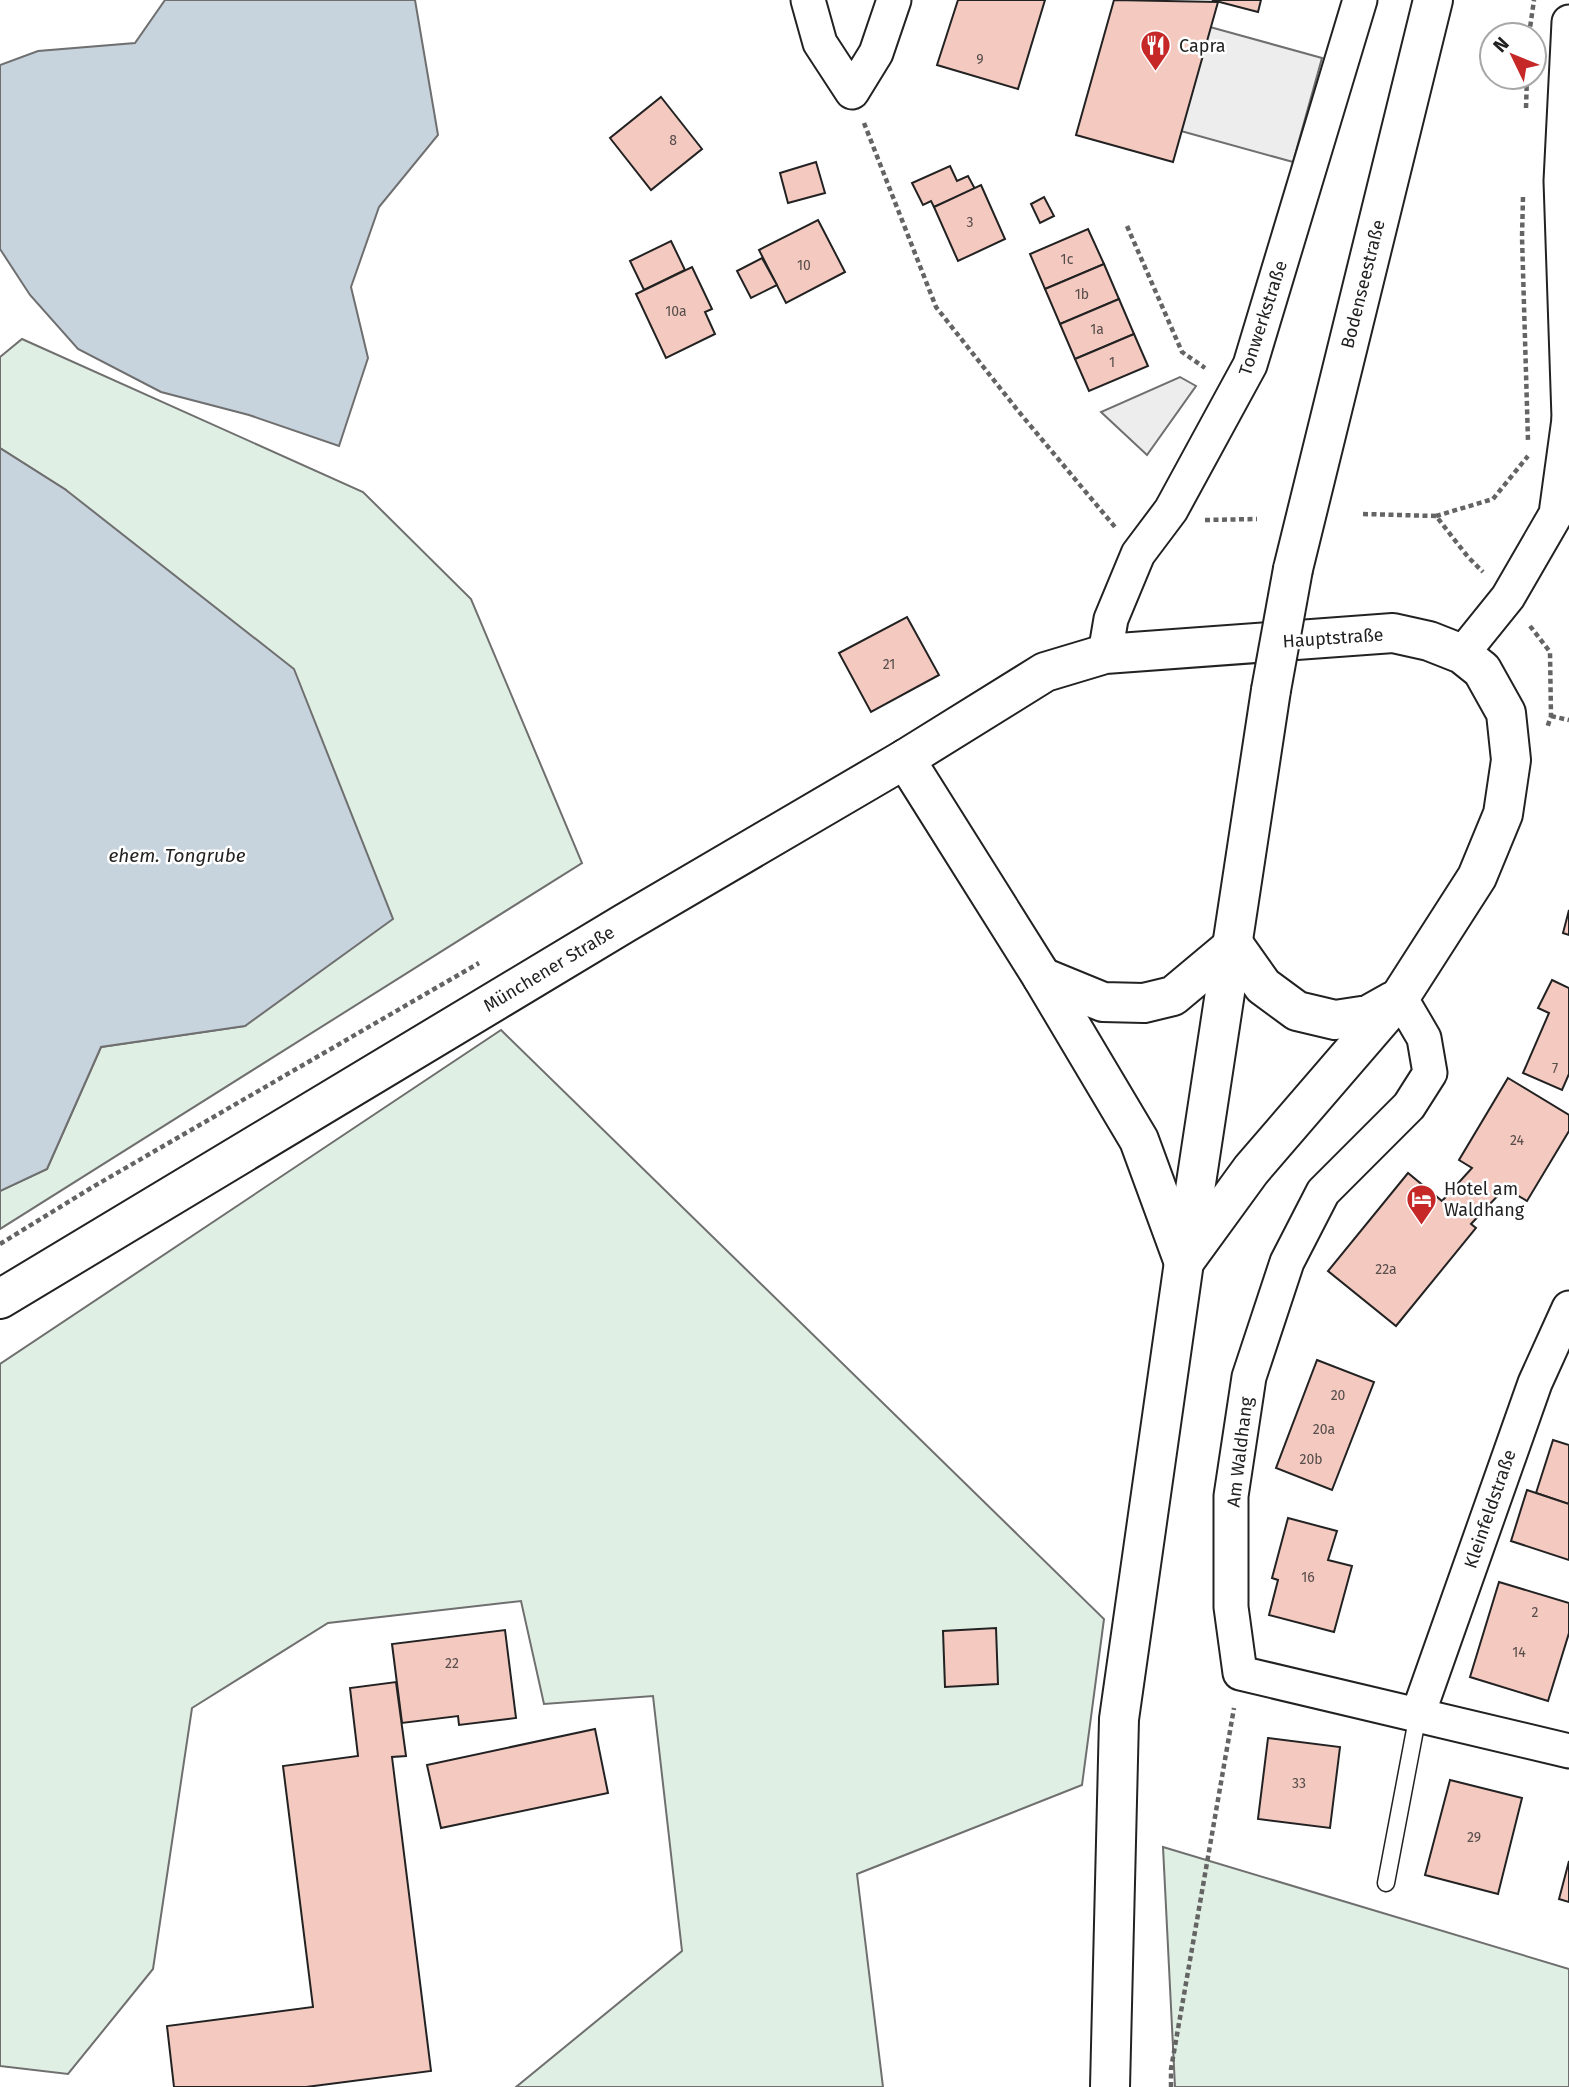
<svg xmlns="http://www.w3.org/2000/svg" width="1569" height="2087" viewBox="0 0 1569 2087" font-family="'Fira Sans',sans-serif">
  <rect width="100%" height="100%" fill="#fff"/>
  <g fill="#e0efe3" stroke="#6f6f6f" stroke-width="2">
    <path d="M22 339 363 492 471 599 582 863 0 1229V1191L47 1169 101 1047 245 1026 66 490 0 448V357Z"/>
    <path d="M501 1030 1104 1619 1082 1785 857 1874 883 2087H516L682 1951 653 1696 544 1704 521 1601 328 1623 192 1708 153 1969 68 2074 0 2066V1364Z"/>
    <path d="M1163 1847 1569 1969V2087H1175Z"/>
  </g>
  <g fill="#ededed" stroke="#6f6f6f" stroke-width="2">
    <path d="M1210 27 1322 58 1293 162 1181 131Z"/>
    <path d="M1180 377 1196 386 1147 455 1101 412Z"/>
  </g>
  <g fill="#c7d3dd" stroke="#6f6f6f" stroke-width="2">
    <path d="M165 0H415L438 135 379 207 351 287 368 358 339 446 249 415 161 392 78 349 30 295 0 249V65L38 51 135 43Z"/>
    <path d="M0 448 66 490 294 669 393 919 245 1026 101 1047 47 1169 0 1191Z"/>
  </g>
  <g fill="#f3c9c0" stroke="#222" stroke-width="2">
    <path d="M958 0H1045L1018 89 937 65Z"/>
    <path d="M1114 0 1218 2 1173 162 1076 135Z"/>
    <path d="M1212 0H1261L1258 12Z"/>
    <path d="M661 97 702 149 651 190 610 138Z"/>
    <path d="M816 162 825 193 788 203 780 173Z"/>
    <path d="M950 166 957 181 968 176 975 189 934 207 931 201 923 205 912 183Z"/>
    <path d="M981 185 1005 239 958 261 934 207Z"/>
    <path d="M1044 197 1054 216 1040 223 1031 204Z"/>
    <path d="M818 220 845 272 786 303 759 250Z"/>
    <path d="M1088 229 1104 264 1045 289 1030 254Z"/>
    <path d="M671 241 685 270 644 290 630 261Z"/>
    <path d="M762 258 777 285 751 298 737 271Z"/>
    <path d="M1104 264 1119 299 1060 324 1045 289Z"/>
    <path d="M692 267 712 309 705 312 715 334 666 358 636 294Z"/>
    <path d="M1119 299 1134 334 1075 359 1060 324Z"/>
    <path d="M1134 334 1148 366 1089 391 1075 359Z"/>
    <path d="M907 617 939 675 871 712 839 653Z"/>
    <path d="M1569 910V935L1563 933Z"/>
    <path d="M1552 980 1569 988V1074L1562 1090 1523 1073 1549 1013 1538 1008Z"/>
    <path d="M1508 1078 1569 1115V1131L1527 1201 1505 1188 1471 1224 1476 1228 1396 1326 1328 1271 1408 1173 1442 1201 1472 1168 1459 1160Z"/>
    <path d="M1317 1360 1374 1382 1332 1490 1276 1468Z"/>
    <path d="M1553 1440 1569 1445V1504L1536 1493Z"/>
    <path d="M1527 1490 1569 1504V1560L1511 1541Z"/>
    <path d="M1288 1518 1337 1531 1328 1560 1352 1566 1334 1632 1269 1615 1278 1580 1272 1578Z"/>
    <path d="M1499 1582 1569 1603V1633L1548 1701 1470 1677Z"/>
    <path d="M996 1628 998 1684 945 1687 943 1631Z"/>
    <path d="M505 1630 516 1718 459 1725 458 1716 402 1723 392 1644Z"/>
    <path d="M396 1682 406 1756 392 1757 431 2071 306 2087H174L167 2026 313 2007 283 1766 358 1756 350 1688Z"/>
    <path d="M595 1729 608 1793 441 1828 427 1765Z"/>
    <path d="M1268 1738 1340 1747 1330 1828 1258 1819Z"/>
    <path d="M1450 1780 1522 1798 1498 1894 1425 1875Z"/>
    <path d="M1569 1861V1902L1559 1899Z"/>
  </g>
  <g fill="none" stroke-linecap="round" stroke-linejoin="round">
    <defs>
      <path id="lane" d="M1386 1883 1418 1714"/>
      <g id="street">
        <path d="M808 0 820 43 852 92 876 53 894 0"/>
        <path d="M1569 22 1561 181 1569 418"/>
        <path d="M1105 654 1111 619 1138 554 1171 510 1250 365 1360 0"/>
        <path d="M1462 654 1508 597 1556 514 1569 419"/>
        <path d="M1400 997 1424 1038 1430 1073 1409 1106 1323 1192 1287 1262 1249 1377 1231 1496V1607L1240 1673 1569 1751"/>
        <path d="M1418 1714 1535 1383 1569 1308"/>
      </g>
      <g id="secondary">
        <path d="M1293 569 1433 0"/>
        <path d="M905 759 1042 977 1139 1140 1183 1260"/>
        <path d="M1234 945 1263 986 1297 1011 1335 1020 1368 1015 1393 1001"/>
        <path d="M1042 977 1103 1002 1144 1003 1173 996 1234 945"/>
        <path d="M0 1299 625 923 905 759 1045 672 1105 654 1393 633 1429 641 1462 654 1482 670 1506 713 1511 760 1503 814 1477 877 1400 997 1251 1170 1184 1262"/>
        <path d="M1110 2087 1119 1719 1184 1262 1271 690"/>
      </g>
    </defs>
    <use href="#lane" stroke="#222" stroke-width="19"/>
    <use href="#street" stroke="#222" stroke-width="37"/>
    <use href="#secondary" stroke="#222" stroke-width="42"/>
    <g stroke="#646464" stroke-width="4.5" stroke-dasharray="5 3.5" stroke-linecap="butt">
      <path d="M1529 35 1534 0"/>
      <path d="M1526 108 1527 77"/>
      <path d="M864 123 936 307 1019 412 1115 527"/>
      <path d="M1523 197 1522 237 1528 441"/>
      <path d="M1127 226 1182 352 1205 368"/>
      <path d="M1363 514 1436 516 1468 557 1483 572"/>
      <path d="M1436 516 1493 499 1528 456"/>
      <path d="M1205 520 1257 519"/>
      <path d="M1530 626 1550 652 1551 716 1547 728"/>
      <path d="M1551 716 1569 720"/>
      <path d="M0 1244 91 1188 479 963"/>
      <path d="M1171 2087V2069L1234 1708"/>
    </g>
    <use href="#lane" stroke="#fff" stroke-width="16"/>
    <use href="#street" stroke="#fff" stroke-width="33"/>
    <use href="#secondary" stroke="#fff" stroke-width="38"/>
    <defs>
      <path id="secondary-bridge" d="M1271 690 1293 569"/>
    </defs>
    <use href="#secondary-bridge" stroke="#222" stroke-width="42" stroke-linecap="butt"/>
    <use href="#secondary-bridge" stroke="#fff" stroke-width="38"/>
  </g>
  <defs>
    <symbol id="restaurant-pin" viewBox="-11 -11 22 30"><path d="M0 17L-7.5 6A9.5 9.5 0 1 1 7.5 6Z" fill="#c62828" stroke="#fff"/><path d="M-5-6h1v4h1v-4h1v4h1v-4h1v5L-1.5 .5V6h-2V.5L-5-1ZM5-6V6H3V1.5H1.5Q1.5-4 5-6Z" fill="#fff"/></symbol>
    <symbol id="hotel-pin" viewBox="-11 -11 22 30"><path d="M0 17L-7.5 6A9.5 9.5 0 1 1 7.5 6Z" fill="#c62828" stroke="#fff"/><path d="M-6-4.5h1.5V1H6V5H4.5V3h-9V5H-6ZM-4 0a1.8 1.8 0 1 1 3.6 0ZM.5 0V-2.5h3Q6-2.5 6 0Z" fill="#fff"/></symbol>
  </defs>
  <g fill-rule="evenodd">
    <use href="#restaurant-pin" x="1138" y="28" width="35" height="47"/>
    <use href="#hotel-pin" x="1404" y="1182" width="35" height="47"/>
  </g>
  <g text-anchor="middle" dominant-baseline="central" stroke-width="5" stroke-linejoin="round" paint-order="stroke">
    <g font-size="14" fill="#564c4a">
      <text x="980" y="59">9</text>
      <text x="673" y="140">8</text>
      <text x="970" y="222">3</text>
      <text x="1067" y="259">1c</text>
      <text x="804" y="265">10</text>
      <text x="1082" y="294">1b</text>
      <text x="676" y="311">10a</text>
      <text x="1097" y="329">1a</text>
      <text x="1112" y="362">1</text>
      <text x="889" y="664">21</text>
      <text x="1555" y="1068">7</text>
      <text x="1517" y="1140">24</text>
      <text x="1386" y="1269">22a</text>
      <text x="1338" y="1395">20</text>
      <text x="1324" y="1429">20a</text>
      <text x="1311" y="1459">20b</text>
      <text x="1308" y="1577">16</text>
      <text x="1535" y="1612">2</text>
      <text x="1519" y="1652">14</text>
      <text x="452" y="1663">22</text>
      <text x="1299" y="1783">33</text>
      <text x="1474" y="1837">29</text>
    </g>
    <g font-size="18" fill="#222" stroke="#fff" text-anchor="start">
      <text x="1179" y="46">Capra</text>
      <text x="1444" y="1189">Hotel am<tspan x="1444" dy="21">Waldhang</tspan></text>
    </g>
    <g font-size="18" fill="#222" stroke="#fff">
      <text transform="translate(1363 284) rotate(-76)">Bodenseestraße</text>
      <text transform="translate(1263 318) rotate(-72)">Tonwerkstraße</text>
      <text transform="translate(1333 638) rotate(-4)">Hauptstraße</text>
      <text transform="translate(549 969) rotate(-31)">Münchener Straße</text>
      <text transform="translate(1240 1452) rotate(-83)">Am Waldhang</text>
      <text transform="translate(1490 1509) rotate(-71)">Kleinfeldstraße</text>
    </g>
    <g font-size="19" font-style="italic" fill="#222" stroke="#fff">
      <text x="177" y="855">ehem. Tongrube</text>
    </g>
  </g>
  <g transform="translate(1513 56) rotate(313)"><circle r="33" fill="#ffffff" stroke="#a7a7a7" stroke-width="2"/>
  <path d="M0-5L12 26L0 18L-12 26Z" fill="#c62828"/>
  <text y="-10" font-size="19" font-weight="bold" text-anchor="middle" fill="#222222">N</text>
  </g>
</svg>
